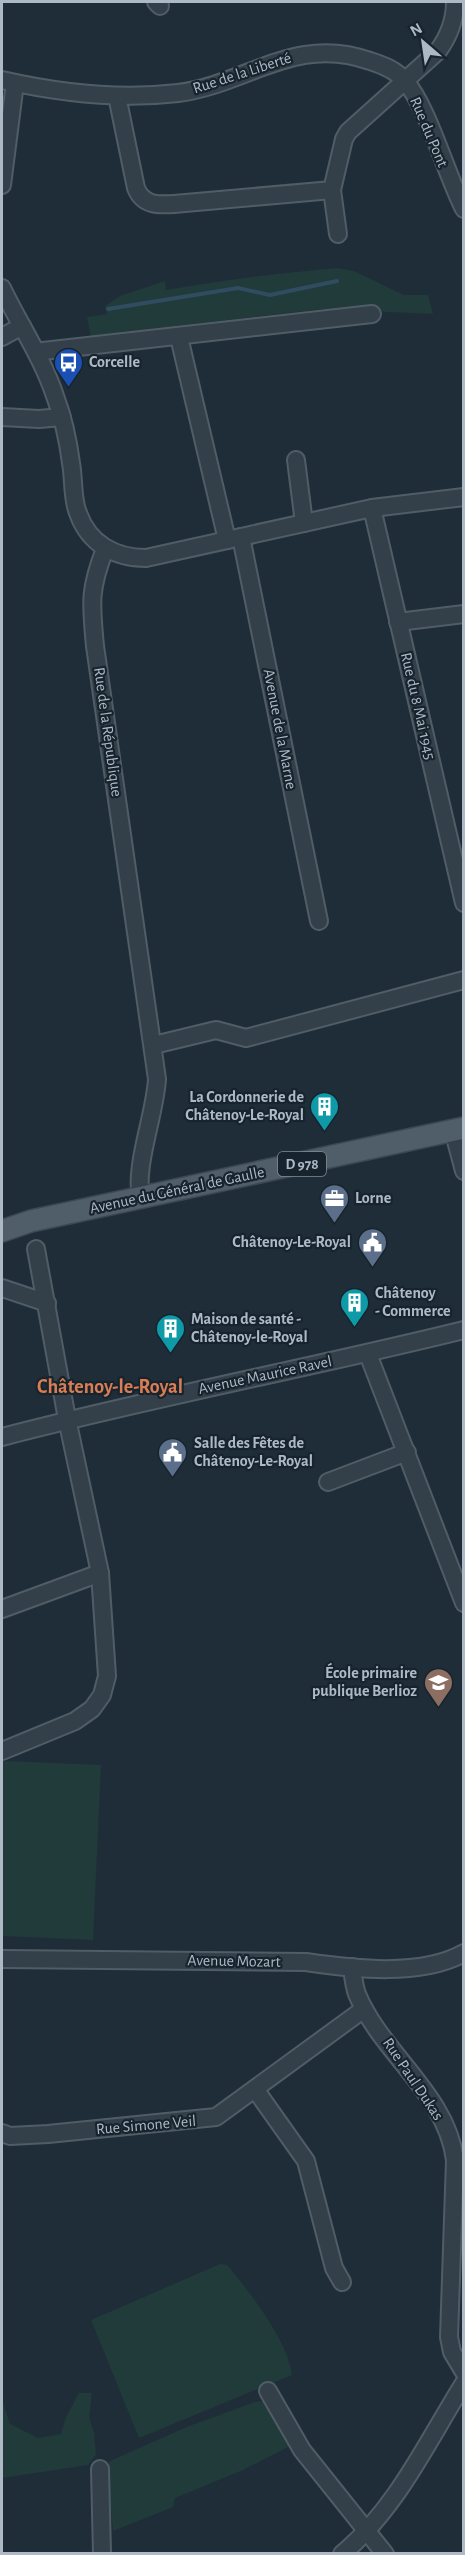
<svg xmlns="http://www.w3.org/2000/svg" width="465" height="2555" viewBox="0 0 465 2555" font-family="'Alegreya Sans',sans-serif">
  <rect width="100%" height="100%" fill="#1f2d39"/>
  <g fill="#213a3a">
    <path d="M337 268 354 271 404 295H428L433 314 323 309 91 336 87 317 107 314 105 306 120 296 165 281 166 290C223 280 280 273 337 268Z"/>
    <path d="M3 1761 101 1765 93 1940 2 1936Z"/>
    <path d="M220 2264 227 2265C249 2291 288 2341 292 2375L139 2438 91 2320Z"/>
    <path d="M79 2393H92L89 2418 94 2432 96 2455 88 2465 2 2478V2399L10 2424 38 2438 61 2434 66 2417Z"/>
    <path d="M258 2401 266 2402 290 2446 243 2470 175 2498 173 2507 113 2531 107 2468 110 2461 189 2426Z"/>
  </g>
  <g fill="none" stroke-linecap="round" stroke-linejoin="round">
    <path stroke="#314c61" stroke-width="4" d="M108 309 238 288 270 295 337 281"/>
    <defs>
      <g id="minor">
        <path d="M156 2 160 6"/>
        <path d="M2 80C59 93 118 100 178 93 248 84 295 34 370 61 383 65 396 70 405 81 428 107 446 174 464 209"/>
        <path d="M117 96 136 188C143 206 159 205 174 204L332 190 344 139 348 132 438 51C449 36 455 20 455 2"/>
        <path d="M2 185 15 83"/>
        <path d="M332 190 338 234"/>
        <path d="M2 288C19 324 42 357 55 396 63 417 68 440 71 463 74 479 72 499 78 513 89 544 115 558 146 558L372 508 464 497"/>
        <path d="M2 337 22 326"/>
        <path d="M179 337 227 540"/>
        <path d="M38 355 43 351 372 314"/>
        <path d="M2 417 39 419 62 417"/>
        <path d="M296 460 304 523"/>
        <path d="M372 508 464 903"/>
        <path d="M241 537 319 921"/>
        <path d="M105 549C89 590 91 603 95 646L157 1079C155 1115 134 1166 141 1198"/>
        <path d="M398 622 464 614"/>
        <path d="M154 1045 216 1030 246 1038 464 980"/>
        <path d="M453 1130 464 1171"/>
        <path d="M2 1288 47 1303"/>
        <path d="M368 1354 464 1603"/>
        <path d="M2 1437C155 1397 310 1368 464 1330"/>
        <path d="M328 1482 407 1452"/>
        <path d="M2 1609 100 1573"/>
        <path d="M2 1751 75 1721 92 1709 102 1695 107 1676 100 1573 67 1419 36 1249"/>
        <path d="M2 1959 306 1962C354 1969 421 1977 464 1953"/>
        <path d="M352 1967C353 1976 354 1986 357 1994 381 2053 447 2094 455 2160L449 2337 452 2352 464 2372"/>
        <path d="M255 2089 306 2161 334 2268 342 2282"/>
        <path d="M2 2133 10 2136 48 2134 216 2117 364 2009"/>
        <path d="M268 2391 302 2450 385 2554"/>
        <path d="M100 2469 102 2554"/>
        <path d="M342 2554C397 2508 427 2442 464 2383"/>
      </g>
      <path id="major" d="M2 1231 31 1221 464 1128"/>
    </defs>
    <use href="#minor" stroke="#505d67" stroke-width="20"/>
    <use href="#major" stroke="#3c4853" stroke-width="24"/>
    <use href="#minor" stroke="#333f49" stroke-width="16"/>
    <use href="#major" stroke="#505e69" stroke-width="21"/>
  </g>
  <defs>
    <symbol id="bus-pin" viewBox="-11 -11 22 30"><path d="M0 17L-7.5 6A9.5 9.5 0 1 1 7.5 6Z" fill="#1a4fb4" stroke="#18242d"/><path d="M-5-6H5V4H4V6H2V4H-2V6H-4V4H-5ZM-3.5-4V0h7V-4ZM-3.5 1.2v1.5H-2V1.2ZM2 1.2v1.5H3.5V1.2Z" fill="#fff"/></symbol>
    <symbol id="building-pin" viewBox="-11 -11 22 30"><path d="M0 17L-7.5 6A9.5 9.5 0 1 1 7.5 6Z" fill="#0f9aa8" stroke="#18242d"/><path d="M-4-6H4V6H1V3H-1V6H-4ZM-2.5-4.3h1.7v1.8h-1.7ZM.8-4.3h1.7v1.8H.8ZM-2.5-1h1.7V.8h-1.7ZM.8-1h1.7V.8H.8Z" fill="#fff"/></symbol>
    <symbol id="office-pin" viewBox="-11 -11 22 30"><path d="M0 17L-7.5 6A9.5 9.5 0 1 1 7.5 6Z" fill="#5c6f8a" stroke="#18242d"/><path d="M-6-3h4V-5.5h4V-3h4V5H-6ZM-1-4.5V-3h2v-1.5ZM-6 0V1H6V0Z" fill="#fff"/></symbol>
    <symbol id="civic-pin" viewBox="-11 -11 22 30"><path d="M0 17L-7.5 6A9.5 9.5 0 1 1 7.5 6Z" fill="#5c6f8a" stroke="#18242d"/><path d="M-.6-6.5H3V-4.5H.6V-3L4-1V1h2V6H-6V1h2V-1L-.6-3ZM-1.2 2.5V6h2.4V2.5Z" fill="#fff"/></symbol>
    <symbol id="school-pin" viewBox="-11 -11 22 30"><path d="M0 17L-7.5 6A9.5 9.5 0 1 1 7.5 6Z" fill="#8d6e63" stroke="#18242d"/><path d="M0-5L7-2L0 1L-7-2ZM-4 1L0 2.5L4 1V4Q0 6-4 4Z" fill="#fff"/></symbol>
  </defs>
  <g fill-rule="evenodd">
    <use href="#bus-pin" x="52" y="346" width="33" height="45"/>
    <use href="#building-pin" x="308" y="1090" width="33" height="45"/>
    <use href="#office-pin" x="318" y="1182" width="33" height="45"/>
    <use href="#civic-pin" x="356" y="1226" width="33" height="45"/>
    <use href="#building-pin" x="338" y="1286" width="33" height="45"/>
    <use href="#building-pin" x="154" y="1312" width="33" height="45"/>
    <use href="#civic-pin" x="156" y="1436" width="33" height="45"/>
    <use href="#school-pin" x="422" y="1666" width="33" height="45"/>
  </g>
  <g text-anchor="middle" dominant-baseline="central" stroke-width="4.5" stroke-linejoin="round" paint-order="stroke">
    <rect fill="#18242d" stroke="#808d98" stroke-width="1.5" x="278" y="1152" width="48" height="24" rx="4.5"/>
    <g font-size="15" font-weight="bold" fill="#adbac6">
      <text x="302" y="1164">D 978</text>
    </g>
    <g font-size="16" fill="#adbac6" stroke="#18242d">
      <text transform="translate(242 73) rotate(-18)">Rue de la Liberté</text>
      <text transform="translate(429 132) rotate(67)">Rue du Pont</text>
      <text transform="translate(418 706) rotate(77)">Rue du 8 Mai 1945</text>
      <text transform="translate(280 729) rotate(79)">Avenue de la Marne</text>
      <text transform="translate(108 732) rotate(82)">Rue de la République</text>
      <text transform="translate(177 1190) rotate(-12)">Avenue du Général de Gaulle</text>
      <text transform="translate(265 1375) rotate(-12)">Avenue Maurice Ravel</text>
      <text transform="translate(234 1961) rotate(1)">Avenue Mozart</text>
      <text transform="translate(413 2079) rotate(56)">Rue Paul Dukas</text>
      <text transform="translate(146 2125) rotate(-5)">Rue Simone Veil</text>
    </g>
    <g font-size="16" font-weight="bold" fill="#adbac6" stroke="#18242d" text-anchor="start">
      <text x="89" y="362">Corcelle</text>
      <text x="304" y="1097" text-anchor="end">La Cordonnerie de<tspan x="304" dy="18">Châtenoy-Le-Royal</tspan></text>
      <text x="355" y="1198">Lorne</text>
      <text x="351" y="1242" text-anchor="end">Châtenoy-Le-Royal</text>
      <text x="375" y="1293">Châtenoy<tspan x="375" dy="18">- Commerce</tspan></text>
      <text x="191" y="1319">Maison de santé -<tspan x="191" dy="18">Châtenoy-le-Royal</tspan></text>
      <text x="194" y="1443">Salle des Fêtes de<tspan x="194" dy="18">Châtenoy-Le-Royal</tspan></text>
      <text x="417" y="1673" text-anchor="end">École primaire<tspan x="417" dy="18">publique Berlioz</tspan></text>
    </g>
    <g font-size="20" font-weight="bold" fill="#d97d54" stroke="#18242d">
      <text x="110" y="1387">Châtenoy-le-Royal</text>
    </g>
  </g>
  <rect width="465" height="2555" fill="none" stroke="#adbac6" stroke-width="6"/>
  <g transform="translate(423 42) rotate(331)" stroke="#18242d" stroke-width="4.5" paint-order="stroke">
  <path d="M0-4.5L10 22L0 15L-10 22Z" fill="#adbac6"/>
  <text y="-9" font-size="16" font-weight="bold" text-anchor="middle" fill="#adbac6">N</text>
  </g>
</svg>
